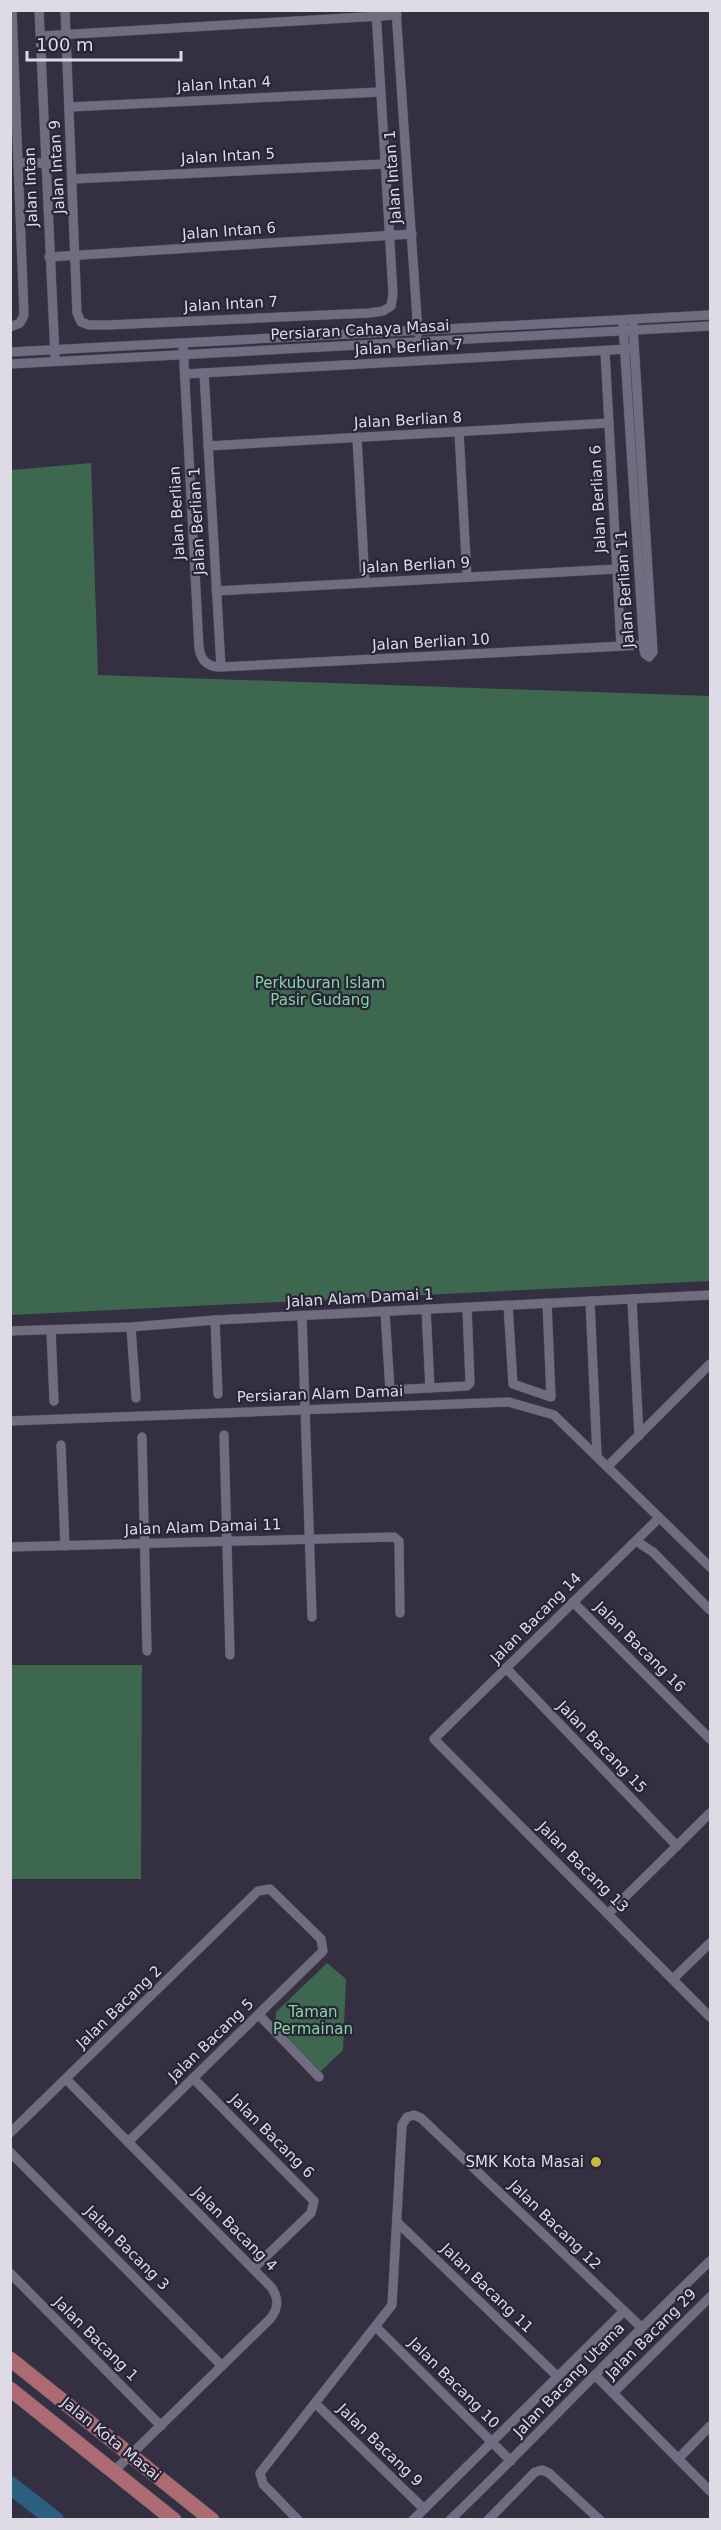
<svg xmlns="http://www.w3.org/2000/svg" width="721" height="2530" viewBox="0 0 721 2530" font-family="'DejaVu Sans',sans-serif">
  <rect width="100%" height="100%" fill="#342f41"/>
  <g fill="#3d674f">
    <path d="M91 463 98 675 710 696V1281L11 1315V470Z"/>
    <path d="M11 1665H142L141 1879H11Z"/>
    <path d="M327 1963 346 1979 343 2050 320 2072 275 2027 276 2012Z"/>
  </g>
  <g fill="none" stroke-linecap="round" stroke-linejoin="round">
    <path stroke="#2c5e80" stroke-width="18" d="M10 2485 55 2520"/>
    <defs>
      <g id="minor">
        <path d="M39 10 55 356"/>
        <path d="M65 10 77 313 81 322 89 325H108L369 313 383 311 391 306 393 294 376 10"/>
        <path d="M396 10 418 333"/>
        <path d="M41 36 397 15"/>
        <path d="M69 107 380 92"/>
        <path d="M18 163H44"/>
        <path d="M73 179 384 164"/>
        <path d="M49 257 412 234"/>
        <path d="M623 325 644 650 645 654 649 657 653 652 633 325"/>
        <path d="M10 327 20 323 24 315 12 10"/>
        <path d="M183 344 199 648C201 661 208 667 221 667L643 645"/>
        <path d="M605 351 621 646"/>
        <path d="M10 352 710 315"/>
        <path d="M10 364 710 326"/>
        <path d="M204 373 221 667"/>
        <path d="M185 374 629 349"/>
        <path d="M459 432 467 577"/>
        <path d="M357 437 365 583"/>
        <path d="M208 446 609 423"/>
        <path d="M216 591 617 569"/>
        <path d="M632 1299 639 1436"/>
        <path d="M590 1301 597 1455"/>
        <path d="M508 1305 513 1384 551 1397 547 1303"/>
        <path d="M426 1309 430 1388"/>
        <path d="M385 1312 390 1390 467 1386 470 1383 467 1307"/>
        <path d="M302 1317 312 1617"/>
        <path d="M215 1320 218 1394"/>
        <path d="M131 1327 136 1398"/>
        <path d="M10 1331 131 1327 215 1320 710 1295"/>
        <path d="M51 1331 54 1401"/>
        <path d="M10 1421 509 1402 554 1415 710 1567"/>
        <path d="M224 1435 230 1655"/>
        <path d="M142 1437 147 1651"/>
        <path d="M61 1445 65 1546"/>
        <path d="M608 1466 710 1364"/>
        <path d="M659 1518 434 1739 710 2017"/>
        <path d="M636 1541 653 1552 710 1610"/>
        <path d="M10 1547 394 1537 399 1541 400 1613"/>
        <path d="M573 1602 710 1739"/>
        <path d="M506 1668 677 1846"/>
        <path d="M608 1914 710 1813"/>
        <path d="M673 1979 710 1943"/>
        <path d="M259 2015 319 2077"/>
        <path d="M193 2078 314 2201 311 2213 253 2269"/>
        <path d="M66 2079 271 2287C279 2298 279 2308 270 2319L113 2472"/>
        <path d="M10 2133 258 1891 270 1889 321 1939 323 1951 128 2142"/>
        <path d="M10 2152 222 2366"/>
        <path d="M397 2222 557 2376"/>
        <path d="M10 2273 161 2426"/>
        <path d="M376 2327 511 2461"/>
        <path d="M595 2375 710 2491"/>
        <path d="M613 2393 710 2297"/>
        <path d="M315 2403 424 2509"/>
        <path d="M678 2459 710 2426"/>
        <path d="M298 2520 263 2484 260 2473 392 2305 402 2125 407 2117 414 2115 421 2118 641 2327"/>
        <path d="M413 2520 624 2311"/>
        <path d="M450 2520C538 2435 622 2345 710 2261"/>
        <path d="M488 2520 535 2472 542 2470 549 2473 600 2520"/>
      </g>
      <g id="primary">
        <path d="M10 2359 212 2520"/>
        <path d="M10 2389 174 2520"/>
      </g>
    </defs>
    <use href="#minor" stroke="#4e4a59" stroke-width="10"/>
    <use href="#primary" stroke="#4e4a59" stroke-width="16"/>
    <use href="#minor" stroke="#726c81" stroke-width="9"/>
    <use href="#primary" stroke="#ac6a73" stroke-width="15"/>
  </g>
  <circle fill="#c5bc3d" stroke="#2a2536" stroke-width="2" cx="596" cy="2162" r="6"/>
  <g text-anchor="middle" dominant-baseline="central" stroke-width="4.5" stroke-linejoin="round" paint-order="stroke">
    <g font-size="15" fill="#dedbe7" stroke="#2a2536">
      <text transform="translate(224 84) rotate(-3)">Jalan Intan 4</text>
      <text transform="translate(228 156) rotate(-3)">Jalan Intan 5</text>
      <text transform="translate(57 167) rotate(-93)">Jalan Intan 9</text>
      <text transform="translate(393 177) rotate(-94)">Jalan Intan 1</text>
      <text transform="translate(31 187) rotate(-92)">Jalan Intan</text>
      <text transform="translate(229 231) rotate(-4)">Jalan Intan 6</text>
      <text transform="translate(231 304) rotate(-3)">Jalan Intan 7</text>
      <text transform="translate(360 330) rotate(-3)">Persiaran Cahaya Masai</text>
      <text transform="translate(409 347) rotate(-3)">Jalan Berlian 7</text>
      <text transform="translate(408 420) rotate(-3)">Jalan Berlian 8</text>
      <text transform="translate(598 499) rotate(-93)">Jalan Berlian 6</text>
      <text transform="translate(177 513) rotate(-93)">Jalan Berlian</text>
      <text transform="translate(197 521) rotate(-93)">Jalan Berlian 1</text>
      <text transform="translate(416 565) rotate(-3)">Jalan Berlian 9</text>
      <text transform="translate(625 589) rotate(-94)">Jalan Berlian 11</text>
      <text transform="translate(431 642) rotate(-3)">Jalan Berlian 10</text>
      <text transform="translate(360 1298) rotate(-3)">Jalan Alam Damai 1</text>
      <text transform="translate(320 1394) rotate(-2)">Persiaran Alam Damai</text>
      <text transform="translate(203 1527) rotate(-2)">Jalan Alam Damai 11</text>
      <text transform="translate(536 1618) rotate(-45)">Jalan Bacang 14</text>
      <text transform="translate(640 1647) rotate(45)">Jalan Bacang 16</text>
      <text transform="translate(602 1747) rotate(46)">Jalan Bacang 15</text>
      <text transform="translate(583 1867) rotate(45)">Jalan Bacang 13</text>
      <text transform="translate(119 2007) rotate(-44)">Jalan Bacang 2</text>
      <text transform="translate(211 2040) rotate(-44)">Jalan Bacang 5</text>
      <text transform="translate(272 2136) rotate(45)">Jalan Bacang 6</text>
      <text transform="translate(555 2225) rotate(44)">Jalan Bacang 12</text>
      <text transform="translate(235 2229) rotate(45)">Jalan Bacang 4</text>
      <text transform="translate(127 2248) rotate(45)">Jalan Bacang 3</text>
      <text transform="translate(487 2288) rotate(44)">Jalan Bacang 11</text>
      <text transform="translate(651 2334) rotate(-45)">Jalan Bacang 29</text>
      <text transform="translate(96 2339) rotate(45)">Jalan Bacang 1</text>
      <text transform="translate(569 2380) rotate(-46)">Jalan Bacang Utama</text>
      <text transform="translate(454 2383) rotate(45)">Jalan Bacang 10</text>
      <text transform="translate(111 2439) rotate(39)">Jalan Kota Masai</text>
      <text transform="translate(380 2445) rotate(44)">Jalan Bacang 9</text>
    </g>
    <g font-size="15" fill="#82d5a5" stroke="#2a2536">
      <text x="320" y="983">Perkuburan Islam<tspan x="320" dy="17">Pasir Gudang</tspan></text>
      <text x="313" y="2012">Taman<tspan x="313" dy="17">Permainan</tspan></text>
    </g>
    <g font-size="15" fill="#dedbe7" stroke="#2a2536" text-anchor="end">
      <text x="584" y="2162">SMK Kota Masai</text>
    </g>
  </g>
  <rect width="721" height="2530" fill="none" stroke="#dedbe7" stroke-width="24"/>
  <path d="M27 51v9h154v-9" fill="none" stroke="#dedbe7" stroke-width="3"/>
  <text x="36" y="51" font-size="18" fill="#dedbe7" stroke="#2a2536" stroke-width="4.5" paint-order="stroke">100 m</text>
</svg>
